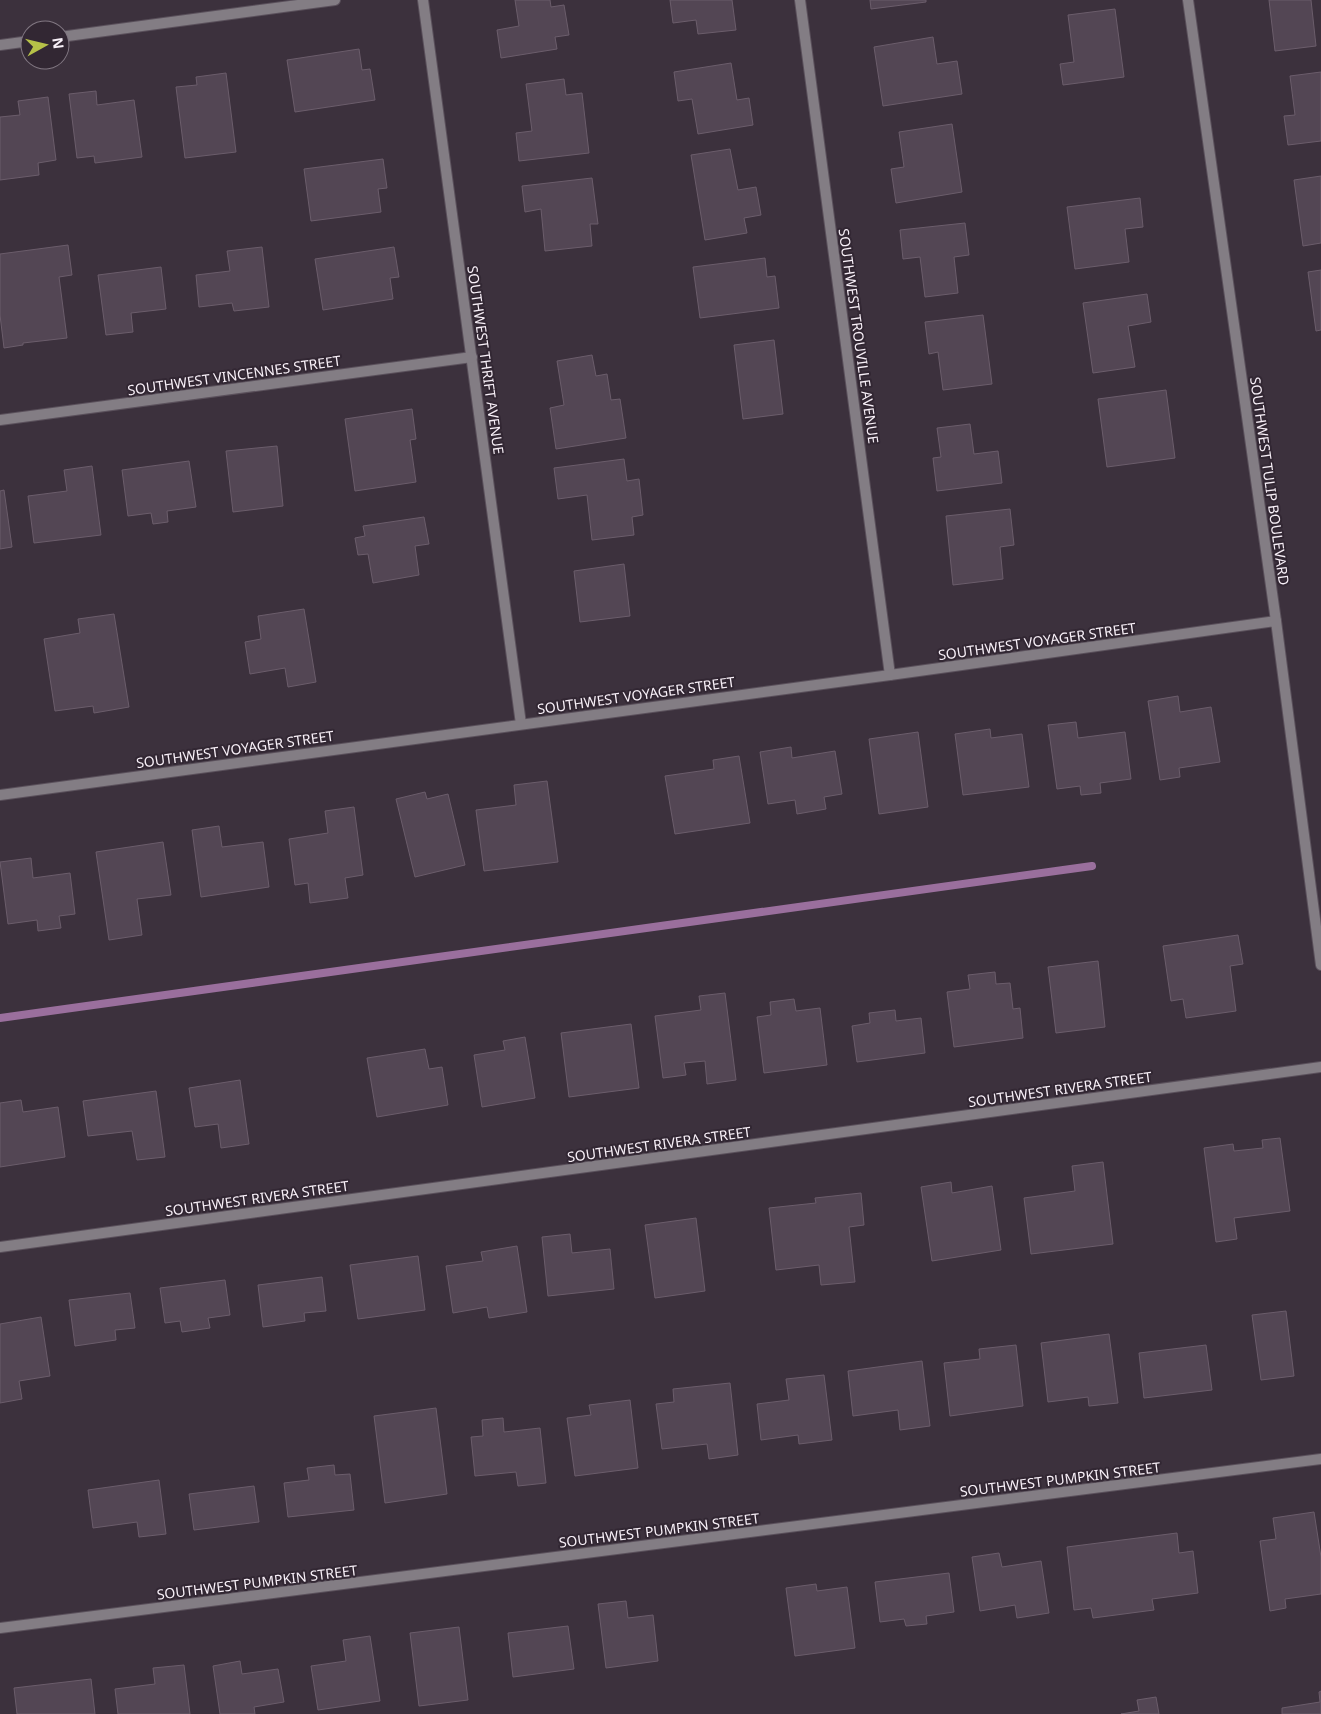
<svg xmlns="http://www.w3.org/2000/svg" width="1321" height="1714" viewBox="0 0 1321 1714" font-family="'Noto Sans',sans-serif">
  <rect width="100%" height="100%" fill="#3c313d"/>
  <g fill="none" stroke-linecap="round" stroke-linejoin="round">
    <path stroke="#9a6f9d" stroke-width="8" d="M0 1018 1092 866"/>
  </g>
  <g fill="#534654" stroke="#6b5d6b">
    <path d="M515 0H550L551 7 564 5 569 35 555 37 557 49 501 58 497 30 519 26Z"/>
    <path d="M670 0H732L736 30 698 34 696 20 673 23Z"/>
    <path d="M870 0H926V2L871 9Z"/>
    <path d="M1269 0H1311L1316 46 1275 51Z"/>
    <path d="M1115 9 1124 77 1063 85 1060 64 1074 62 1068 15Z"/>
    <path d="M933 37 937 64 957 61 962 94 883 106 874 47Z"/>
    <path d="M359 49 362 70 370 69 375 100 295 112 287 60Z"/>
    <path d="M731 63 737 100 749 98 753 125 698 134 692 99 678 101 674 72Z"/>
    <path d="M1321 72V141L1288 145 1284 116 1295 115 1290 76Z"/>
    <path d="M226 73 236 152 185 158 176 87 197 85 196 77Z"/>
    <path d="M564 79 566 95 582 93 589 153 519 161 516 133 532 131 526 84Z"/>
    <path d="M96 91 97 105 134 100 142 157 95 163 94 156 77 158 69 94Z"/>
    <path d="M48 97 56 160 38 163 39 175 0 180V117L20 115 18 101Z"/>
    <path d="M952 124 962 192 896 203 891 169 904 167 899 132Z"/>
    <path d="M730 149 738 190 756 187 761 215 744 218 747 233 705 240 691 155Z"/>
    <path d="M383 159 387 188 378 189 381 212 311 221 304 169Z"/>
    <path d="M1321 176V243L1303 246 1294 180Z"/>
    <path d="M592 178 598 224H590L592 246 545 251 541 209 525 212 522 186Z"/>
    <path d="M1140 198 1143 227 1125 229 1129 262 1075 269 1067 207Z"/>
    <path d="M965 223 969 255 954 257 958 293 925 297 920 257 903 259 900 230Z"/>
    <path d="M68 245 72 275 59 277 67 338 23 343V345L4 348 0 315V254Z"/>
    <path d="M262 247 269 307 234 311 232 303 199 307 196 275 230 271 227 251Z"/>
    <path d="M394 247 399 277 390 278 393 299 323 310 315 259Z"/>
    <path d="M765 258 767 277 775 276 779 308 700 318 693 267Z"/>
    <path d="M161 267 166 309 131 313 133 332 106 335 98 275Z"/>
    <path d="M1321 270V330L1316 331 1308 272Z"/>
    <path d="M1147 294 1151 322 1128 326 1135 367 1093 373 1083 303Z"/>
    <path d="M983 315 992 384 943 390 938 352 929 354 925 322Z"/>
    <path d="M774 340 783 414 743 419 734 345Z"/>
    <path d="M592 355 596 376 607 374 611 400 620 399 626 438 556 449 550 408 564 405 557 361Z"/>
    <path d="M1166 390 1175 458 1107 467 1098 399Z"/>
    <path d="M412 409 416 439 410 440 416 482 355 491 345 419Z"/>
    <path d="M970 424 974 454 998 451 1002 483 937 491 933 458 941 457 937 428Z"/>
    <path d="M277 446 283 506 233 512 226 451Z"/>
    <path d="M624 459 627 481 639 479 643 515 632 517 634 535 592 540 587 495 558 499 554 468Z"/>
    <path d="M189 461 196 507 167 511 168 522 153 524 151 513 128 516 122 470Z"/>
    <path d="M92 466 101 535 34 543 28 496 67 491 64 470Z"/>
    <path d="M4 490 12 547 0 549V491Z"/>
    <path d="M1010 509 1014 545 1000 547 1003 579 953 585 946 516Z"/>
    <path d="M424 517 429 544 415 546 419 575 373 583 368 554 358 555 355 538 365 536 363 526Z"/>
    <path d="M624 564 630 616 580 622 574 571Z"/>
    <path d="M304 609 316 682 288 687 285 668 250 674 245 642 261 639 258 616Z"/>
    <path d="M114 614 129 707 94 713 93 706 55 711 44 639 80 633 78 619Z"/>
    <path d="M1178 696 1180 712 1211 707 1220 762 1179 768 1180 777 1160 780 1148 701Z"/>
    <path d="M1076 722 1078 738 1125 732 1131 779 1100 783 1101 793 1081 795 1080 786 1057 789 1048 725Z"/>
    <path d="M990 729 991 738 1022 734 1029 787 963 795 955 734Z"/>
    <path d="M918 732 928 807 879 814 869 739Z"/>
    <path d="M791 747 792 758 835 751 842 794 824 797 826 809 797 814 795 800 768 804 760 752Z"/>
    <path d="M739 756 750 823 675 834 665 776 714 769 713 760Z"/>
    <path d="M547 781 558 862 484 871 476 810 516 805 514 785Z"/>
    <path d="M425 792 427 799 448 794 465 865 415 877 396 799Z"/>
    <path d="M354 807 363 875 345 878 348 898 310 903 308 883 295 885 289 839 328 833 325 811Z"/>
    <path d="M219 826 222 847 263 842 269 887 201 897 192 830Z"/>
    <path d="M163 842 171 895 137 899 142 935 109 940 96 852Z"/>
    <path d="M31 858 33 878 70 873 75 914 59 916 61 928 38 931 37 920 8 924 0 862Z"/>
    <path d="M1238 935 1243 964 1230 966 1236 1011 1186 1018 1183 999 1171 1001 1163 946Z"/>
    <path d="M1098 961 1105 1027 1056 1033 1048 967Z"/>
    <path d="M995 972 996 984 1010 983 1013 1009 1020 1008 1023 1038 954 1047 947 992 970 989 968 975Z"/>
    <path d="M725 993 736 1080 707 1084 705 1061 684 1063 686 1075 663 1078 655 1016 701 1010 699 996Z"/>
    <path d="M794 999 796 1011 820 1008 827 1065 764 1073 757 1017 771 1015 770 1002Z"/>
    <path d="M895 1010 896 1021 921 1018 925 1053 857 1062 852 1026 870 1023 869 1013Z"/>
    <path d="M631 1024 639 1088 569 1097 561 1033Z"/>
    <path d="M525 1037 535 1098 482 1107 474 1055 505 1050 503 1041Z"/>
    <path d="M425 1049 429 1069 442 1067 448 1105 377 1117 367 1058Z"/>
    <path d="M240 1080 249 1144 221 1148 218 1124 195 1127 189 1088Z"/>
    <path d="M156 1091 165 1157 137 1160 132 1131 88 1136 83 1101Z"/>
    <path d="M21 1100 23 1112 58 1107 65 1157 0 1167V1103Z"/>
    <path d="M1280 1138 1290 1211 1234 1218 1237 1239 1216 1242 1204 1148 1233 1144 1234 1151 1263 1148 1262 1140Z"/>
    <path d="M1103 1162 1113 1244 1031 1254 1024 1198 1075 1191 1072 1166Z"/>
    <path d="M951 1182 952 1193 992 1186 1001 1250 932 1261 921 1187Z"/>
    <path d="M861 1193 864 1225 849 1227 855 1282 821 1285 819 1265 776 1270 769 1208 816 1203 815 1198Z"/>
    <path d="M696 1218 705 1291 655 1298 645 1225Z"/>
    <path d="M570 1234 572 1253 610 1249 614 1289 548 1296 542 1237Z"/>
    <path d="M517 1246 527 1312 489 1318 487 1307 453 1313 446 1266 483 1261 481 1252Z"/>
    <path d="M418 1256 425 1310 358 1319 350 1265Z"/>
    <path d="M322 1277 326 1311 304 1313 305 1321 263 1327 258 1285Z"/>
    <path d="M225 1280 230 1315 208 1318 210 1328 182 1332 180 1321 165 1323 160 1288Z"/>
    <path d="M130 1293 135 1328 115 1330 116 1340 75 1346 69 1300Z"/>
    <path d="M1286 1311 1294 1376 1261 1380 1252 1315Z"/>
    <path d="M41 1317 50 1376 19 1381 22 1399 0 1403V1324Z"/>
    <path d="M1109 1334 1118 1403 1089 1406 1088 1397 1048 1402 1041 1343Z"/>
    <path d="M1016 1345 1023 1406 950 1416 944 1363 980 1359 979 1349Z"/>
    <path d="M1206 1345 1212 1390 1144 1398 1139 1353Z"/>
    <path d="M922 1361 930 1426 900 1430 898 1410 853 1416 848 1371Z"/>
    <path d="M824 1375 832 1440 799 1444 798 1435 761 1440 757 1404 789 1400 786 1379Z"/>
    <path d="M730 1383 738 1455 709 1459 707 1444 662 1449 656 1404 674 1402 673 1389Z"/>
    <path d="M630 1400 638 1468 575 1476 567 1418 591 1415 589 1405Z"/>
    <path d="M436 1408 447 1494 385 1503 374 1416Z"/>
    <path d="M503 1418 504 1432 540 1428 546 1483 518 1486 516 1472 475 1476 471 1437 483 1436 482 1420Z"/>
    <path d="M334 1465 335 1475 350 1474 354 1510 288 1517 284 1483 309 1480 307 1468Z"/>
    <path d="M159 1480 166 1534 139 1537 137 1522 93 1528 88 1490Z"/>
    <path d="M254 1486 259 1522 194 1530 189 1494Z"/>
    <path d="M1314 1512 1321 1557V1594L1285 1599 1286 1608 1270 1611 1260 1541 1276 1539 1273 1518Z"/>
    <path d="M1177 1533 1179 1553 1193 1551 1198 1593 1152 1599 1154 1610 1093 1618 1091 1608 1074 1610 1067 1547Z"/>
    <path d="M999 1553 1002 1567 1041 1561 1049 1613 1017 1618 1015 1605 980 1611 972 1557Z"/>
    <path d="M949 1573 954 1612 926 1616 927 1624 906 1626 904 1619 880 1622 875 1582Z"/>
    <path d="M816 1584 817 1591 847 1587 855 1648 795 1656 786 1588Z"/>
    <path d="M626 1601 628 1618 653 1615 658 1661 606 1668 598 1604Z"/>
    <path d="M568 1626 574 1669 513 1677 508 1633Z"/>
    <path d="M459 1627 468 1700 419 1706 410 1633Z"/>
    <path d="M370 1636 380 1701 318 1710 311 1666 346 1661 343 1640Z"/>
    <path d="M240 1661 242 1674 278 1669 284 1702 254 1707 255 1714H220L213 1666Z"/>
    <path d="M184 1665 190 1714H118L115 1689 155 1684 153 1668Z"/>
    <path d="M91 1679 95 1714H17L14 1688Z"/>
    <path d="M1321 1691V1714H1282V1708L1320 1702 1319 1692Z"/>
    <path d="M1156 1697 1159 1714H1121L1139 1711 1137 1700Z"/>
  </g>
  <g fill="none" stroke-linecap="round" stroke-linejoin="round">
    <defs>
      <g id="minor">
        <path d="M423 0 521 724"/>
        <path d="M800 0 890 675"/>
        <path d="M60 37 335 0"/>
        <path d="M0 45 30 41"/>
        <path d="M0 420 472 357"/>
        <path d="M0 795 890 675 1276 621"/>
        <path d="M0 1247 1321 1067"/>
        <path d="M0 1628 1321 1459"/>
      </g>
      <path id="tertiary" d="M1188 0 1276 621 1321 965"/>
    </defs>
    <use href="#minor" stroke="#5a505b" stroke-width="12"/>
    <use href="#tertiary" stroke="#5a505b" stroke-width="12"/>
    <use href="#minor" stroke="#837d84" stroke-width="10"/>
    <use href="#tertiary" stroke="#837d84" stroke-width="10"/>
  </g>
  <g text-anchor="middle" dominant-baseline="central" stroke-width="4" stroke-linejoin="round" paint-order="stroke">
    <g font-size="14" fill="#f8f0f8" stroke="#322733">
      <text transform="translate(859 336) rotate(82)">SOUTHWEST TROUVILLE AVENUE</text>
      <text transform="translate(486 360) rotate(82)">SOUTHWEST THRIFT AVENUE</text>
      <text transform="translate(234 375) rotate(-8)">SOUTHWEST VINCENNES STREET</text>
      <text transform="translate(1270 481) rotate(82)">SOUTHWEST TULIP BOULEVARD</text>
      <text transform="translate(1037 641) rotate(-8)">SOUTHWEST VOYAGER STREET</text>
      <text transform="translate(636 695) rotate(-8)">SOUTHWEST VOYAGER STREET</text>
      <text transform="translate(235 749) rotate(-8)">SOUTHWEST VOYAGER STREET</text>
      <text transform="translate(1060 1089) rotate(-8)">SOUTHWEST RIVERA STREET</text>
      <text transform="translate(659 1144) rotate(-8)">SOUTHWEST RIVERA STREET</text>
      <text transform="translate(257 1198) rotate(-8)">SOUTHWEST RIVERA STREET</text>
      <text transform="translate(1060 1479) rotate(-7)">SOUTHWEST PUMPKIN STREET</text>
      <text transform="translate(659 1530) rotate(-7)">SOUTHWEST PUMPKIN STREET</text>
      <text transform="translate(257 1582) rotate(-7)">SOUTHWEST PUMPKIN STREET</text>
    </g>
  </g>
  <g transform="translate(45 45) rotate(82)"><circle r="24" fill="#322733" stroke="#817782"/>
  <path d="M0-4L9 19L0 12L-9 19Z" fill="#b6c148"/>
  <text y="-8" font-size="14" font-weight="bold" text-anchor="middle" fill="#f8f0f8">N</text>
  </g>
</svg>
